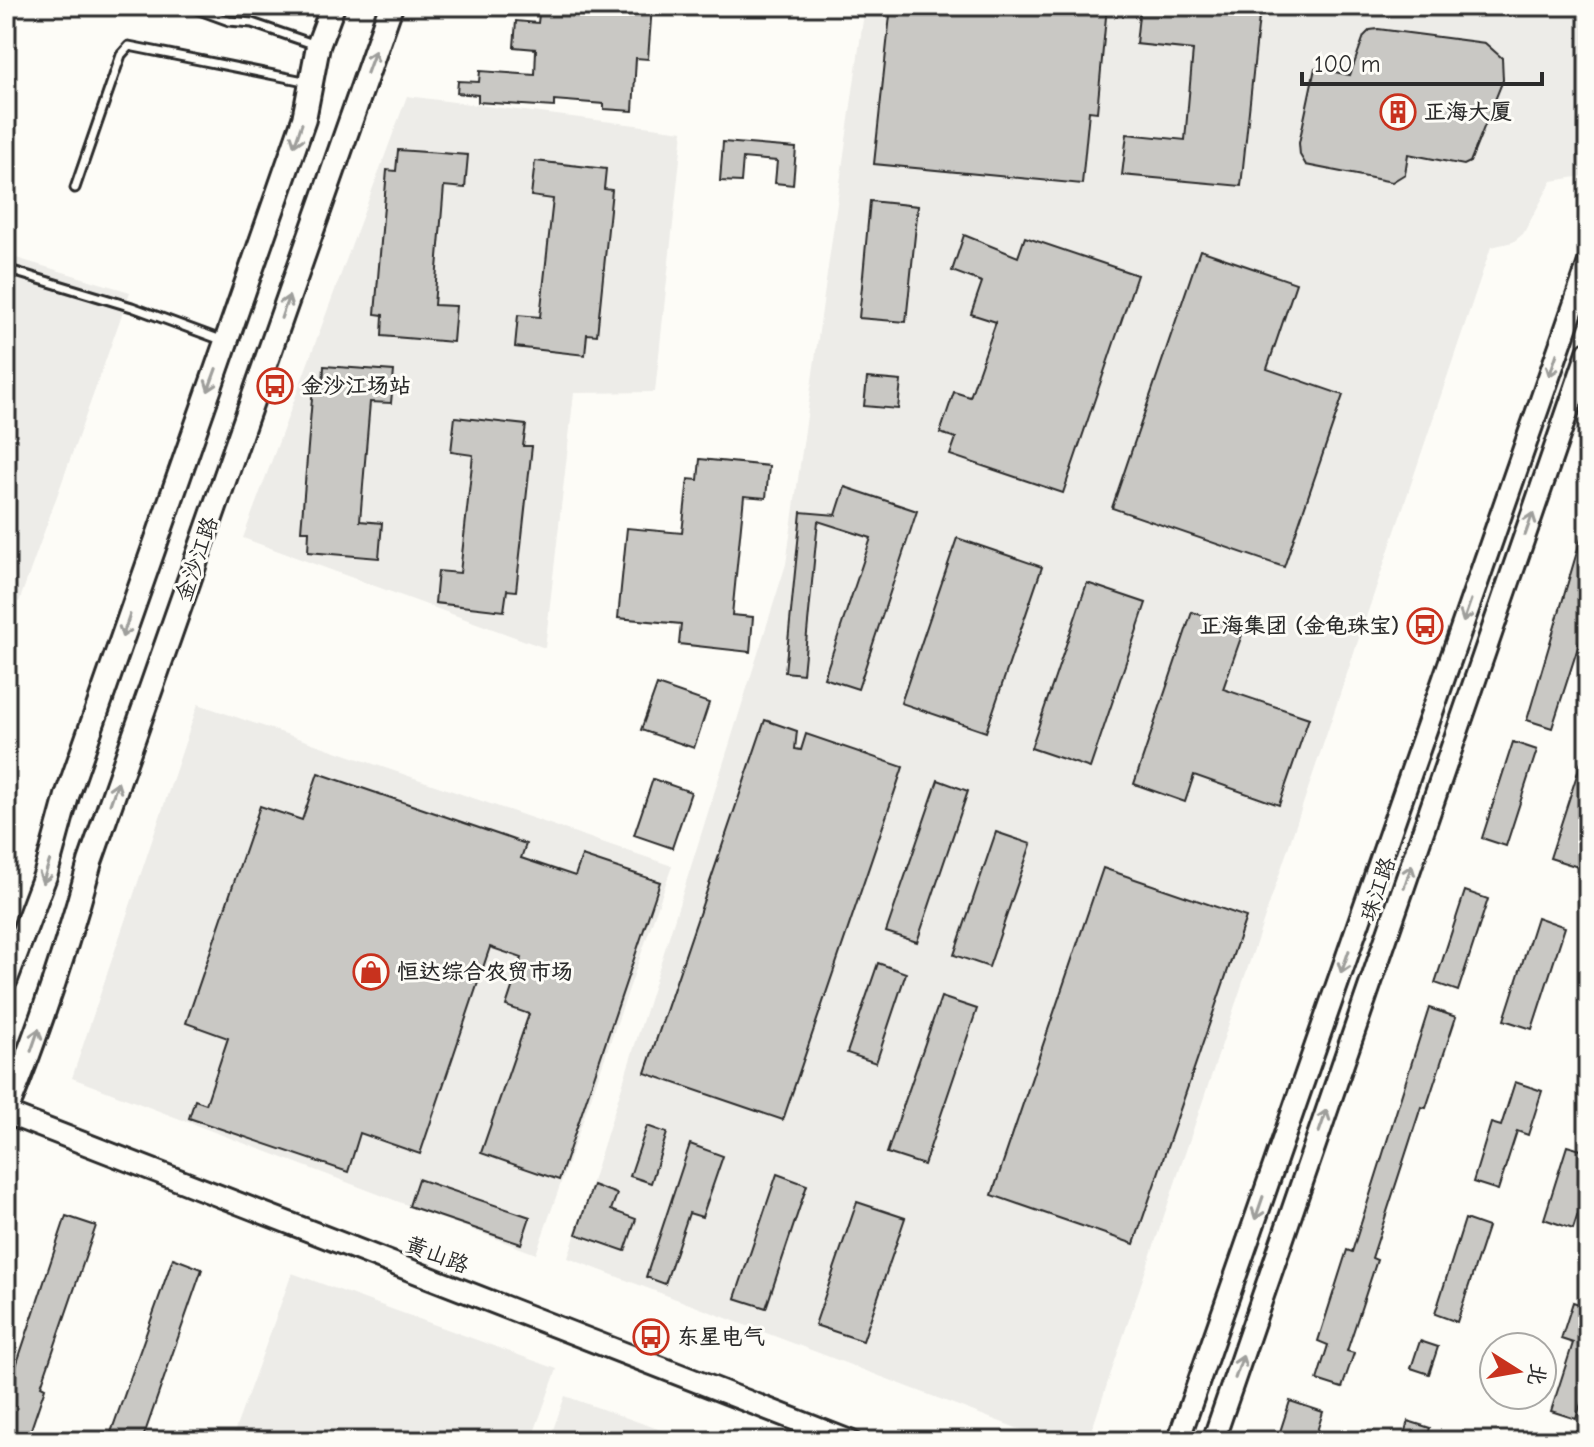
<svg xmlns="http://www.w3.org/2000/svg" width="1594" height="1447" viewBox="0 0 1594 1447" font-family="'Comic Neue','LXGW WenKai TC',sans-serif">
  <rect width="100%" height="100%" fill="#fdfcf7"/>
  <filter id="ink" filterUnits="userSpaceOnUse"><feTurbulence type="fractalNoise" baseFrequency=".0125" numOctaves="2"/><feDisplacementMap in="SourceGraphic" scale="16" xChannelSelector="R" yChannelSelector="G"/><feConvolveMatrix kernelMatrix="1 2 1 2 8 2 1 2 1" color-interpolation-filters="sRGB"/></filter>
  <g filter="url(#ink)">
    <g fill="#edece8">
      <path d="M865 6H1588V160L1583 176 1552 181 1523 234 1513 242 1491 247 1088 1441H1051L568 1258 786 564Z"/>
      <path d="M407 96 683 131 655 392 574 393 545 648 243 538Z"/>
      <path d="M6 255 130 292 19 602 6 599Z"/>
      <path d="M198 704 672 866 536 1254 72 1078Z"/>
      <path d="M292 1273 557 1369 531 1441H231Z"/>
      <path d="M565 1396 692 1441H549Z"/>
    </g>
    <g fill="#c9c8c4" stroke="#2b2b2b" stroke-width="2">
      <path d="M540 6H652L648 59 636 58 633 111 604 109V104L554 100V107L478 102V95L457 93 458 81 479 82 480 71 535 75 536 49 514 47 516 21 538 23Z"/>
      <path d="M891 6H1107L1097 112 1089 111 1082 184 874 164Z"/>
      <path d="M1140 6 1259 17 1241 186 1122 175 1127 134 1185 140 1193 50 1136 44Z"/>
      <path d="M1378 29 1485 43 1502 58 1503 80 1470 162 1464 165 1408 154 1405 174 1392 182 1306 165 1300 155 1299 143 1315 68 1350 75 1364 36 1370 30Z"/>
      <path d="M723 142 796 148 793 185 775 183 777 161 743 158 741 182 720 181Z"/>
      <path d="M398 150 468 155 465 188 444 186 434 305 456 306 453 342 382 336 383 315 375 314 387 170 396 171Z"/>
      <path d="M535 161 606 169 604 189 612 190 597 335 587 334 585 355 515 347 518 315 540 317 553 199 531 196Z"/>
      <path d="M870 201 918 206 906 322 859 318Z"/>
      <path d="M964 235 1018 257 1025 237 1137 275 1063 493 950 455 956 438 940 433 954 392 970 397 996 322 971 314 982 282 952 271Z"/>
      <path d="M1200 250 1296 283 1267 369 1343 395 1284 567 1112 508Z"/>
      <path d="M324 366 394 371 391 403 370 402 360 521 382 523 379 558 308 552 309 531H301L313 386 323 387Z"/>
      <path d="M867 378 901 381 898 409 864 406Z"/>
      <path d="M455 417 526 425 523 446H532L516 591 507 590 504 611 435 603 438 571 460 573 473 455 451 452Z"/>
      <path d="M700 459 769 466 766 498 744 496 732 615 753 617 750 652 679 644 681 624 618 618 627 528 682 533 688 479 698 480Z"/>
      <path d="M845 487 917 511 858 689 824 678 871 538 818 521 803 674 785 672 801 512 836 515Z"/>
      <path d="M1585 525 1588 616 1552 728 1527 720Z"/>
      <path d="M957 538 1042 567 986 732 901 703Z"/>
      <path d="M1087 583 1146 603 1090 768 1031 748Z"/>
      <path d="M1192 612 1244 629 1223 689 1309 718 1279 805 1194 775 1185 802 1134 784Z"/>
      <path d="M657 685 709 703 694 748 641 730Z"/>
      <path d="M765 720 797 731 795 749 801 750 806 734 903 767 783 1120 645 1073Z"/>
      <path d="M1513 742 1537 750 1506 846 1482 838Z"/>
      <path d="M1585 750 1588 834 1578 867 1550 858Z"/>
      <path d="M318 773 526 844 521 858 575 876 582 856 660 882 559 1180 481 1153 529 1014 506 1006 522 958 490 947 420 1154 360 1133 348 1172 189 1118 195 1100 206 1104 228 1038 186 1023 260 806 302 820Z"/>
      <path d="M653 779 691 792 672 848 634 835Z"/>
      <path d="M938 780 968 791 917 942 886 932Z"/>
      <path d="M996 832 1031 844 989 967 954 955Z"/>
      <path d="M1103 868 1246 917 1134 1244 992 1195Z"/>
      <path d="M1465 891 1488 899 1458 991 1435 983Z"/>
      <path d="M1537 917 1565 927 1532 1029 1504 1020Z"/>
      <path d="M878 963 906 973 876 1063 847 1053Z"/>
      <path d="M941 997 977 1009 924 1165 887 1153Z"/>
      <path d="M1429 1008 1456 1017 1426 1108 1421 1107 1372 1258 1377 1260 1347 1351 1354 1353 1342 1388 1317 1380 1328 1345 1318 1341 1347 1250 1352 1252Z"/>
      <path d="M1515 1082 1542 1091 1528 1135 1517 1131 1498 1190 1473 1182 1491 1123 1501 1126Z"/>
      <path d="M647 1126 667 1133 651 1183 630 1176Z"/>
      <path d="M690 1144 723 1156 702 1217 689 1213 665 1284 646 1277Z"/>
      <path d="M1567 1146 1588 1152V1183L1573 1229 1544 1219Z"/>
      <path d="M777 1174 807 1185 766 1308 735 1298Z"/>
      <path d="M418 1179 530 1217 521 1244 409 1206Z"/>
      <path d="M593 1185 617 1194 611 1210 636 1219 625 1251 576 1234Z"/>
      <path d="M857 1202 905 1218 863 1341 815 1325Z"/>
      <path d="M66 1216 96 1226 41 1386 45 1388 27 1441H6V1396Z"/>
      <path d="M1465 1219 1488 1227 1457 1322 1435 1314Z"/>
      <path d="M173 1258 202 1269 142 1441H108Z"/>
      <path d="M1573 1302 1588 1307V1382L1576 1419 1551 1411 1573 1343 1561 1339Z"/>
      <path d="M1420 1341 1438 1347 1429 1374 1411 1368Z"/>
      <path d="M1290 1401 1323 1412 1314 1441H1277Z"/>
      <path d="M1408 1421 1430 1428 1426 1441H1402Z"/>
    </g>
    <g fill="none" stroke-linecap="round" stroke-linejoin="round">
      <defs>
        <g id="lane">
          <path d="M188 6 229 21 252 23 316 45"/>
          <path d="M75 188 121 55 129 46 309 82"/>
          <path d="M6 269 132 307 224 341"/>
        </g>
        <g id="secondary">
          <path d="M6 1113 850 1441"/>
          <path d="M1178 1441 1588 265"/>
          <path d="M1213 1441 1588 352"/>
        </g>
        <g id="primary">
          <path d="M6 979 46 873 67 796 304 119 318 46 333 6"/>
          <path d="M6 1112C39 1030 67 948 90 862L391 6"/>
        </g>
      </defs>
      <use href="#lane" stroke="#2b2b2b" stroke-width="13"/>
      <use href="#secondary" stroke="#2b2b2b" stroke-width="26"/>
      <use href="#primary" stroke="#2b2b2b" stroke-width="28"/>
      <use href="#lane" stroke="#fdfcf7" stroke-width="7"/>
      <use href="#secondary" stroke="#fdfcf7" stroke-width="20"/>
      <use href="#primary" stroke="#fdfcf7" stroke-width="22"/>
    </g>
    <defs><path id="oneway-shaft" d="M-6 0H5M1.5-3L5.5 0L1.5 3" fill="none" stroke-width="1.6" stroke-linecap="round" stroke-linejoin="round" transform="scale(2)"/></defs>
    <g stroke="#9e9e9b">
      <use href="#oneway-shaft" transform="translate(371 62) rotate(-70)"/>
      <use href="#oneway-shaft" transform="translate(298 135) rotate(109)"/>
      <use href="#oneway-shaft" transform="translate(285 307) rotate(-71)"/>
      <use href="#oneway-shaft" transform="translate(1553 365) rotate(109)"/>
      <use href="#oneway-shaft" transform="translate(212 380) rotate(110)"/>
      <use href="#oneway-shaft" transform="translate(1529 524) rotate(-71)"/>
      <use href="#oneway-shaft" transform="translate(1467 611) rotate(109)"/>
      <use href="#oneway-shaft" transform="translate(126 626) rotate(109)"/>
      <use href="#oneway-shaft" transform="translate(114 793) rotate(-71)"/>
      <use href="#oneway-shaft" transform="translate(46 872) rotate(108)"/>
      <use href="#oneway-shaft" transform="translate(1408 876) rotate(-71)"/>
      <use href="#oneway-shaft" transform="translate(1345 962) rotate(109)"/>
      <use href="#oneway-shaft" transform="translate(35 1040) rotate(-71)"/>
      <use href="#oneway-shaft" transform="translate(1323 1121) rotate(-71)"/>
      <use href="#oneway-shaft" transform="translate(1259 1208) rotate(109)"/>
      <use href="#oneway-shaft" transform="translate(1239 1367) rotate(-71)"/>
    </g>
  </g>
  <defs>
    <symbol id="building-ring" viewBox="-11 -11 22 22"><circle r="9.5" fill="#fdfcf7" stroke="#c8321e" stroke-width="1.5"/><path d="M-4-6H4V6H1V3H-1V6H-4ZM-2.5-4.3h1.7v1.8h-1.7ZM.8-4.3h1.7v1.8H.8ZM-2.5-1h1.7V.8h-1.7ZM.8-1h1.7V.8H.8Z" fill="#c8321e"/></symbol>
    <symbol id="bus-ring" viewBox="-11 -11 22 22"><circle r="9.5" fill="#fdfcf7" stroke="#c8321e" stroke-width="1.5"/><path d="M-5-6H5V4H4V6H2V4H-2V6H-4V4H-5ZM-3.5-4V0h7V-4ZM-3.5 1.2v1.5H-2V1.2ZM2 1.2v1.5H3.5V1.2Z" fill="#c8321e"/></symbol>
    <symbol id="shop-ring" viewBox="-11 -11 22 22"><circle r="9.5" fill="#fdfcf7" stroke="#c8321e" stroke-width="1.5"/><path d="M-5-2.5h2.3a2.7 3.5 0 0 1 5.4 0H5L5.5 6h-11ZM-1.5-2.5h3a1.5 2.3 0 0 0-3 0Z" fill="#c8321e"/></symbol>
  </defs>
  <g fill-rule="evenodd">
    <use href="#building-ring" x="1378" y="92" width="40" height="40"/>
    <use href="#bus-ring" x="255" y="366" width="40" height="40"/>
    <use href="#bus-ring" x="1405" y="606" width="40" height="40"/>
    <use href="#shop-ring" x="351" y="952" width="40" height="40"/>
    <use href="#bus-ring" x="631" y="1317" width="40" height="40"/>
  </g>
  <g text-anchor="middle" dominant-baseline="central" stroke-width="6" stroke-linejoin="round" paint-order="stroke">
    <g font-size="22" font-weight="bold" fill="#2b2b2b" stroke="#fdfcf7" text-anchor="start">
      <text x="1424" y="112">正海大厦</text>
      <text x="301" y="386">金沙江场站</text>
      <text x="1399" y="626" text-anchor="end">正海集团 (金龟珠宝)</text>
      <text x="397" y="972">恒达综合农贸市场</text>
      <text x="677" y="1337">东星电气</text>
    </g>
    <g font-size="22" fill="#2b2b2b" stroke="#fdfcf7">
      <text transform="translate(197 559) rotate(-71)">金沙江路</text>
      <text transform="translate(1378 889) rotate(-71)">珠江路</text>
      <text transform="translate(437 1255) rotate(21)">黄山路</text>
    </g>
  </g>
  <rect width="1594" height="1447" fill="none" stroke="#fdfcf7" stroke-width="32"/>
  <rect x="16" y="16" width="1562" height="1415" fill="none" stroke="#2b2b2b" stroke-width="3" filter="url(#ink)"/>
  <g transform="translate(1518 1371) rotate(101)"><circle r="38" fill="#fdfcf7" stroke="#a9a8a5" stroke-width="2"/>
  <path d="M0-6L14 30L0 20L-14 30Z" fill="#c8321e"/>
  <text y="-12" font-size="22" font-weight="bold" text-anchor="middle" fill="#2b2b2b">北</text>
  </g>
  <path d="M1302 72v12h240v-12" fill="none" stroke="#2b2b2b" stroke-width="4"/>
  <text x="1314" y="72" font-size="24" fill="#2b2b2b" stroke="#fdfcf7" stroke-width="6" paint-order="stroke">100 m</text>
</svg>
